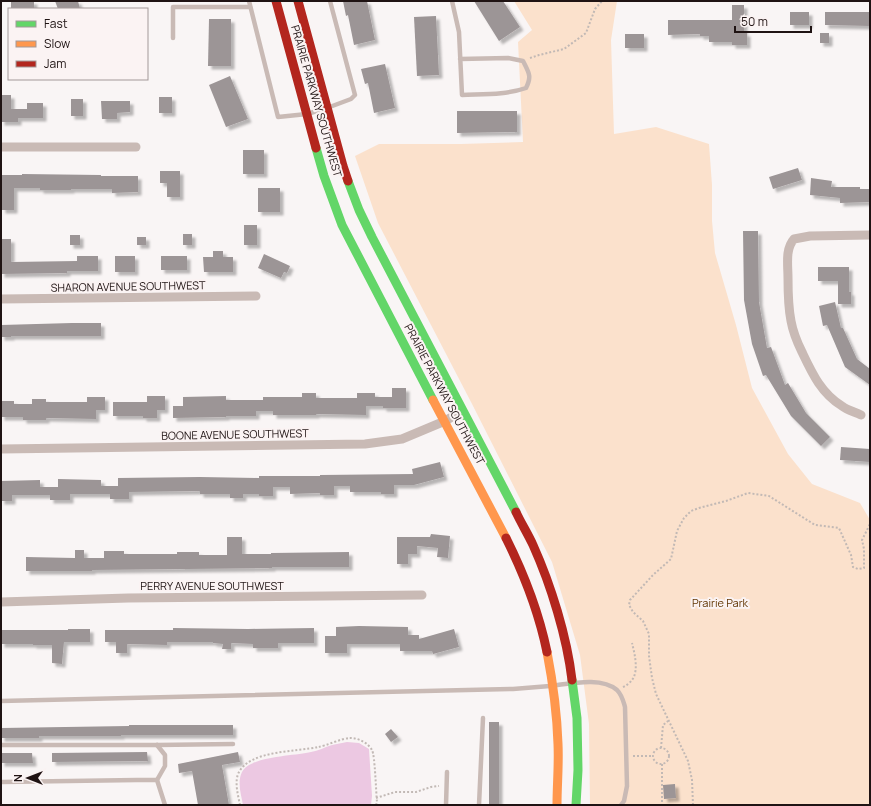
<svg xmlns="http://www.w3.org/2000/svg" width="871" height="806" viewBox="0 0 871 806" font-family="Manrope,sans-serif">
  <defs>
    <filter id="shadow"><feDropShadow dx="3.5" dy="3.5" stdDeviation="1" flood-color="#0004"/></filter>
  </defs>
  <rect width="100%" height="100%" fill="#f9f5f5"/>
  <path fill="#fbe1cc" d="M514 1H617L611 40 614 134 656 127 709 144 712 185V221L715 253 736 325 752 388 788 454 812 484 860 503 870 520V805H590L589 724 580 655 552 562 471 402 378 223 355 156 379 144H461L523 142 518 42 532 30Z"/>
  <path fill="#ecc8e2" d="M347 742 359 743 369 749 372 796 371 805H243C241 794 237 782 242 772 250 756 295 756 311 752 318 751 325 747 332 745 337 744 342 743 347 742Z"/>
  <g fill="#9c9596" filter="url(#shadow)">
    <rect x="11" y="1" width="23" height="8"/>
    <path d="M55 1H78L80 9H58Z"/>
    <path d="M343 1H367L375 40 354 45 348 15 346 16Z"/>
    <path d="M474 1H503L520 27 499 41Z"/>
    <path d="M732 5H744V33H747V45H732V42H709V36H700V34L668 35V20H732Z"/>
    <rect x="790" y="12" width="19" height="13"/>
    <path d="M825 12H870V26L825 25Z"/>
    <path d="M436 16 439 75 417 76 414 17Z"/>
    <path d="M209 19H231V66H208Z"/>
    <rect x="820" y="33" width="9" height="10"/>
    <rect x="625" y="34" width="19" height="14"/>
    <path d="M385 64 395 108 374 113 368 83 365 84 361 69Z"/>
    <path d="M230 76 248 119 226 127 209 85Z"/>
    <path d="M1 95H11V109H27V103H43V118H18V122H1Z"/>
    <rect x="159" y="97" width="13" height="16"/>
    <rect x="71" y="99" width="12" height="17"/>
    <path d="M101 101H130V112L117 113V119H102Z"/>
    <path d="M457 111H517V132L457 133Z"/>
    <rect x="243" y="150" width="21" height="24"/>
    <path d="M798 168 802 180 773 189 769 177Z"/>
    <path d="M160 171H180V197H167V183H160Z"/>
    <path d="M22 174 101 175V176H138V192L112 193V189H71V190H40V188H14V210H2L1 175H22Z"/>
    <path d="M811 178 832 181 831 187H860V189H870V202L840 203V198L810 195Z"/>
    <rect x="258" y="188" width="22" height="24"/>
    <rect x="244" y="225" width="13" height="20"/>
    <path d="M743 231H758L759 302 767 348 771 347 785 385 788 383 806 413 830 437 821 446 791 416 769 380 766 375 763 376 752 344 744 300Z"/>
    <rect x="183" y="234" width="9" height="11"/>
    <rect x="70" y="235" width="10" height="10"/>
    <rect x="137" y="237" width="9" height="8"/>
    <path d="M1 239H11V262L77 261V256H98V271H67V273L1 274Z"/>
    <path d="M213 251H223V257H233V272H204L203 257H213Z"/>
    <path d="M264 254 290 266 287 273 284 272 281 278 258 268Z"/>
    <rect x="115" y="256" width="20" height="16"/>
    <rect x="161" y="256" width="26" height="14"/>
    <path d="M818 267H849V292H851V304H838V281H818Z"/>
    <path d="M835 302 841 328H843L857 359 870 369V385L845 367 827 325 823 326 819 306Z"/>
    <path d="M72 323H101V336H11V337H1V325Z"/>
    <path d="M392 388H406V408H383V406H366V415L316 414V415H273V411H256V416H226V417L173 418V406H183V397L226 396V400H263V397H302V393H316V398H357V393H375V397H392Z"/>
    <path d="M147 396H165V410H157V418H143V416H113V402H147Z"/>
    <path d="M87 397H105V410H96V419L46 418V420H23V417H1V401H14V404H32V399H46V402H87Z"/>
    <path d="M841 447 870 449V462L840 460Z"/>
    <path d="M440 462 444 477 414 485H394V494H381V492H350V486H334V495H320V493L290 494V487H273V496H259V494H243V498H230V494H200V491L129 492V499H110V494H70V500H50V495H12V501H1V481L40 480V487H58V479L101 480V486H118V478L200 477 259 478V476H320V475L413 474 412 469Z"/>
    <path d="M431 534 450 536 448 558 437 557 438 548 417 546V554H408V564H397V537H430Z"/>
    <path d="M227 537H242V554H271V553L349 552V567H272V568L92 570V571H26V557L75 558V550H84V558H104V551H124V554H177V552H199V555H227Z"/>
    <path d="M359 626 408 627V635H419V639L454 629 459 647 433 654 432 651H400V644H347V653H325V636H336V627Z"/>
    <path d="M173 628 248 629 314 628V643H278V648H253V644L231 643V649H222L223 644 213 643V642H167V645L127 644V653H116V642H105V630H173Z"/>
    <path d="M68 629H90V642H64L62 664 52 663V645H33V644H1V630H68Z"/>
    <rect x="489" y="722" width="10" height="83"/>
    <path d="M129 725H233V735H121V736H39V738H1V728L129 726Z"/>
    <path d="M391 729 398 737 391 742 385 734Z"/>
    <path d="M147 752 148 761 52 762V753Z"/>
    <path d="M238 752 240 762 222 765 229 805H198L192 771 179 773 178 764Z"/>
    <path d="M1 753H32L33 763H1Z"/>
    <path d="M675 784 676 798 664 799 663 785Z"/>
  </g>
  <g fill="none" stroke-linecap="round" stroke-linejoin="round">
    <g stroke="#c2b9b5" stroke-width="2" stroke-dasharray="2 2" stroke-linecap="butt">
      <path d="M530 58 539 55 564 49 586 33 595 9 602 1"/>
      <path d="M623 687C625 686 627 685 629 683 640 675 635 655 632 643"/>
      <circle cx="661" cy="756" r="8"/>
      <path d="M661 748 663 725 668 721"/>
      <path d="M633 756H653"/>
      <path d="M662 764V805"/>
      <path d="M376 798 395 792H416L431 787 439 786"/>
      <path d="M240 805C238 795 234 781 239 772 251 750 296 752 318 747 326 746 342 738 350 738 359 738 368 743 372 750 375 755 376 793 377 802L376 805"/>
      <path d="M693 805 692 780 688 761 656 694 652 678 649 656V634L643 621 633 612 629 605 630 600 653 575 671 559 677 531 684 518 691 511 699 508 726 501 748 493 769 496 815 525 839 528 851 555 853 567 858 569 864 568V549L862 540 870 524"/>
    </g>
    <g stroke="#c9bab5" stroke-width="4.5">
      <path d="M249 1 278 117 307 114 327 108 351 99 355 95 330 1"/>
      <path d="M452 1 459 32 462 95C483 94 506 95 526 88 532 76 529 73 523 61L508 58 460 59"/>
      <path d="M173 38V7H250"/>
      <path d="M1 701 513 689C526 688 538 687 550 686 569 684 601 676 617 690 622 695 623 700 625 707L627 786 624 801 621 805"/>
      <path d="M1 745H157L233 744"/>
      <path d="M157 745 165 755V766L157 780"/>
      <path d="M1 782 137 780H157L165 805"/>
      <path d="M446 805 447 772"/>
      <path d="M479 805 483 718"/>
    </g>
    <g stroke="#c9bab5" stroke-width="9">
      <path d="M1 147H136"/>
      <path d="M1 299 256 296"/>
      <path d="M861 415C855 412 847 410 842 406 821 393 812 373 802 352 797 342 793 332 791 321 788 306 788 292 788 278 788 265 785 249 794 239L810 236 870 235"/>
      <path d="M1 449 365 444 402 439 445 421 462 411"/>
      <path d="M1 602 128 598 422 595"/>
    </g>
    <g stroke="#63d668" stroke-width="9">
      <path d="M316 148 324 176 342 225 433 400"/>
      <path d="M348 181 359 210 372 237 516 512"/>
      <path d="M572 680 577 718 578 770 576 805"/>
    </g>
    <g stroke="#ff974d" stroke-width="9">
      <path d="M433 400 506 538"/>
      <path d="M547 652C553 683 557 713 558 744 559 764 557 785 557 805"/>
    </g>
    <g stroke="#b3261e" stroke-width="9">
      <path d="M276 1 316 148"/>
      <path d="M298 1 343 166 348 181"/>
      <path d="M516 512C521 523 528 534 533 545 551 585 567 637 572 680"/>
      <path d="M506 538C524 574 539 613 547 652"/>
    </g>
  </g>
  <g text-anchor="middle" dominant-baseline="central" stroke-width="4" stroke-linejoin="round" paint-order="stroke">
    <g font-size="11" fill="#1f1313" stroke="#fbf3f3">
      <text transform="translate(317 101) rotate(74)">PRAIRIE PARKWAY SOUTHWEST</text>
      <text transform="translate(128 286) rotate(-1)">SHARON AVENUE SOUTHWEST</text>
      <text transform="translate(445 394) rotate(62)">PRAIRIE PARKWAY SOUTHWEST</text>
      <text transform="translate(235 434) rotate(-1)">BOONE AVENUE SOUTHWEST</text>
      <text x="212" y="585">PERRY AVENUE SOUTHWEST</text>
    </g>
    <g font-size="11" fill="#633704" stroke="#fbf3f3">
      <text x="720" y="602">Prairie Park</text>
    </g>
  </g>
  <rect width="871" height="806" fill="none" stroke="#1f1313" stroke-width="4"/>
  <rect x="8" y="8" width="140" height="72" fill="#fbf3f3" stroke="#a39999"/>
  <rect x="16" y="21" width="20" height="6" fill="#63d668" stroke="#a39999"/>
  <text x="44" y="28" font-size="12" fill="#1f1313">Fast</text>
  <rect x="16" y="41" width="20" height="6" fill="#ff974d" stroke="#a39999"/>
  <text x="44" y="48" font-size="12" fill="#1f1313">Slow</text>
  <rect x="16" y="61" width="20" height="6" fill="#b3261e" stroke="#a39999"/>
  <text x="44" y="68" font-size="12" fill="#1f1313">Jam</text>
  <g transform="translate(28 778) rotate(270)" stroke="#fbf3f3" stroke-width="3" paint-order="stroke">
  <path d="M0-3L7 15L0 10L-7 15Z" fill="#1f1313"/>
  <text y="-6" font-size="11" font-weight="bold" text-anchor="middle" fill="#1f1313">N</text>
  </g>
  <path d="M735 26v6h76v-6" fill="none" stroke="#1f1313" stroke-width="2"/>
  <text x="741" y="26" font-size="12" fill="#1f1313" stroke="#fbf3f3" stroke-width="3" paint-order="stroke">50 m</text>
</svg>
